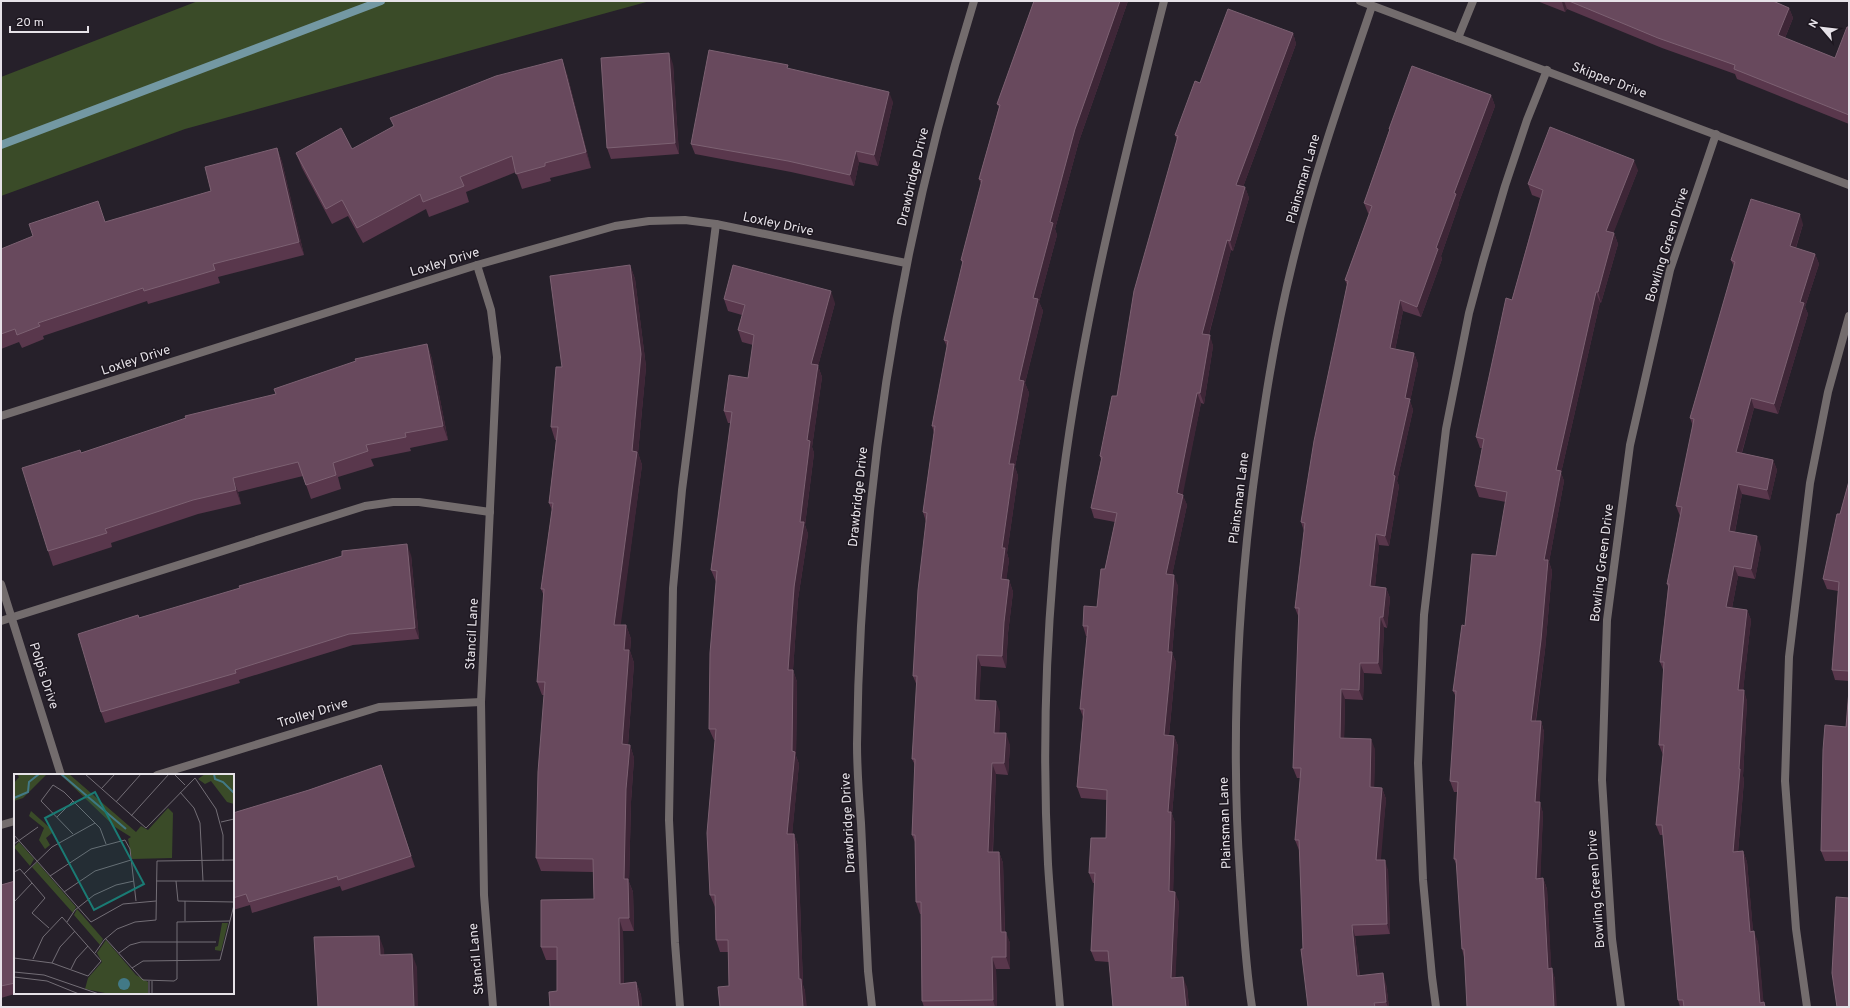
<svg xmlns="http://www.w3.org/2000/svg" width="1850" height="1008" viewBox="0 0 1850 1008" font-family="Overpass,sans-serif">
  <rect width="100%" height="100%" fill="#26202a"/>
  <path fill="#3a4b28" d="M198 1H650L185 129 1 196V77Z"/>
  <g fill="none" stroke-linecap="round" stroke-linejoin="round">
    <path stroke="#7398a3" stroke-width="8" d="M1 145 381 1"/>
    <g stroke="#736c6d" stroke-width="8">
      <path d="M1458 38 1473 1"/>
      <path d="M1 621 365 506 393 502H419L490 512"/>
      <path d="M680 1007 675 943 669 820 673 588 682 490 716 224"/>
      <path d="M1060 1007C1056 959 1051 912 1048 864 1043 769 1045 668 1053 573 1068 378 1116 189 1164 1"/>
      <path d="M1436 1007 1432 977 1423 880 1418 763 1424 615 1446 429 1469 313 1483 261 1505 186 1527 120 1547 70"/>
      <path d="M1807 1007 1796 929 1785 781 1789 657 1810 483 1828 392 1849 316"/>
    </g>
    <g stroke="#736c6d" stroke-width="8">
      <path d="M1360 1 1849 185"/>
      <path d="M477 265 491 310 497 357 481 702 484 895 493 1007"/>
      <path d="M1 416 477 265 615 226 649 221 685 220 716 224 906 263"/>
      <path d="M1 584 61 775"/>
      <path d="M157 775 379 707 481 702"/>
      <path d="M1 825 15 821"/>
      <path d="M872 1007 868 971C866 922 863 873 861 823 859 797 857 770 857 744 860 489 898 245 974 1"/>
      <path d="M1252 1007C1245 963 1243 919 1240 875 1231 745 1237 615 1253 487 1263 412 1274 338 1292 265 1313 177 1343 91 1372 6"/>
      <path d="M1621 1007 1612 939 1602 780 1607 620 1630 445 1670 270 1716 134"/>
    </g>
  </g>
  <g fill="#59374c">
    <path d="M1034 1H1128L1079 141 1055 229 1057 235 1039 302 1043 311 1025 383 1029 393 1015 467 1018 476 1007 553 1009 560 1006 580H1009L1013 592 1008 633 1006 668 981 666 979 700 1000 712 999 733 1010 745 1008 775 996 774 993 852H999L1003 863 1005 932 1010 943V969H996L997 1007H924L922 1001 921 914H920L916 902 915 842 912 835 915 765 912 759 917 686 913 676 926 522 923 512 934 433 932 426 947 347 944 340 963 264 961 260 981 184 979 179 999 107 997 104Z"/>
    <path d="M1537 1H1773L1789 8 1793 18 1785 38 1835 58 1849 27V124L1737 79 1735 74 1662 48 1567 9 1565 12Z"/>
    <path d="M1293 33 1296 44 1243 187H1245L1249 198 1233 251 1231 250 1209 335 1213 346 1204 404 1201 403 1182 494 1187 505 1172 575 1178 586 1172 653 1176 662 1169 735 1174 736 1178 746 1172 814 1175 823 1173 891 1179 902 1175 977 1187 987 1189 1007H1113L1109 962 1095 961 1091 951 1095 883H1093L1089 873 1106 838 1107 800 1081 798 1077 787 1083 717 1080 709 1087 636H1086L1083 626 1097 607 1105 569 1115 522 1094 518 1091 508 1101 460 1100 456 1117 396 1177 140 1175 135 1200 83Z"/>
    <path d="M673 64 679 154 611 159 607 148Z"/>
    <path d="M789 69 893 102 878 166 859 162 854 186 791 172 695 154 691 144Z"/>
    <path d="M567 74 591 168 550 178 551 181 522 189 516 172 466 192 469 202 429 217 426 209 363 243 348 216 332 224 302 168 296 153 352 149Z"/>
    <path d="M1491 95 1495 106 1459 202V204L1441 256 1442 259 1421 317 1403 311 1395 350 1414 353 1418 364 1410 401 1413 410 1397 481 1399 486 1389 546 1379 545 1375 586 1386 588 1390 598 1387 628 1384 627 1382 674 1364 673 1363 700 1345 699 1344 738 1375 749 1374 787 1382 788 1386 799 1380 860 1388 870 1390 934 1355 936 1360 976 1386 984 1389 1007H1308L1303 949 1300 850H1299L1295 840 1301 778H1297L1293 768 1299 618 1295 608 1304 531 1301 522 1347 285 1345 280 1369 214 1368 213 1364 203 1389 131V129Z"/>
    <path d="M277 148 282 162 304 255 218 277 220 283 148 304 147 301 43 336 44 339 22 348 19 342 1 349V249L105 222 211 191Z"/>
    <path d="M1638 170 1613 233H1614L1618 244 1601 303 1600 302 1561 473 1564 481 1549 562 1552 571 1545 650 1536 721H1541L1544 732 1539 802 1543 813 1540 878H1543L1547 889 1551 968 1555 979 1464 957 1462 949 1457 866 1454 859 1457 792H1454L1450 781 1456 697 1453 691 1465 626 1496 556 1506 502 1479 497 1475 486 1482 448H1480L1476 437 1512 300 1540 198 1532 195 1528 184Z"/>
    <path d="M1803 224 1796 248 1815 254 1819 264 1805 307 1808 314 1778 414 1754 408 1742 453 1773 460 1777 470 1770 500 1742 494 1735 532 1761 547 1755 579 1738 576 1732 608 1747 610 1751 620 1743 690 1747 701 1743 776 1744 780 1738 852 1743 851 1747 862 1753 932 1758 942 1763 1002 1766 1007H1680L1678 1000 1663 835H1660L1656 825 1663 755 1659 745 1664 672 1660 662 1668 587 1667 584 1680 516 1676 506 1693 426 1690 418 1734 267 1731 260Z"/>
    <path d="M630 265 635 279 646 367 638 453 642 465 620 625H626L631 639 630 651 634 663 628 745H630L634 758 631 802 629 882 633 892 634 931H623L624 983 636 982 641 995 642 1007H550L557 991V960H546L541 947 594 899 593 872 541 871 536 858 544 695H542L537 682 544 596 541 589 552 510 549 503 556 440H555L551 427 562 367Z"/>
    <path d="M724 299 835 303 818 366 822 377 812 447 814 453 805 525 808 534 798 599 793 670 797 682 796 756 799 764 792 834H794L798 846 803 985 805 991 729 986 728 952H720L716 940 715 907 710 895 715 740H714L709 729 716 582 711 570 731 423H728L724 411 748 378 753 345 742 342 738 330 742 315 728 311Z"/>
    <path d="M427 344 432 359 448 440 410 448 411 451 371 459 374 466 338 477 341 489 311 499 303 476 238 492 241 504 198 514 111 543 112 547 53 566 48 551 81 453 276 394Z"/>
    <path d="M1849 481V681L1835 680 1832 670 1838 591 1827 589 1823 579 1840 514Z"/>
    <path d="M411 555 419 639 353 645 239 680 240 683 105 723 101 712 139 618Z"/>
    <path d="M1849 690V861H1825L1821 851 1846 727Z"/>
    <path d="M381 765 415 867 342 891 340 886 252 913 250 905 233 910V813L309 790Z"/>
    <path d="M15 881V993H18L1 998V885Z"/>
  </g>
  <g fill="#3e2637">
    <path d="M1120 1H1128L1079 141 1055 229 1057 235 1039 302 1043 311 1025 383 1029 393 1015 467 1018 476 1007 553 1009 560 1005 591 1001 579 1002 548 1009 464 1019 380 1033 298 1050 222 1075 129Z"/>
    <path d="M1562 1H1564L1567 9 1565 12 1562 2Z"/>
    <path d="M1789 8 1793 18 1782 45 1778 35Z"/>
    <path d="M1293 33 1296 44 1240 195 1236 185Z"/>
    <path d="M669 53 673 64 679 154 675 143Z"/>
    <path d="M562 59 567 74 591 168 586 152Z"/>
    <path d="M889 92 893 102 878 166 874 155Z"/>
    <path d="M1491 95 1495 106 1459 202V204L1441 256 1442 259 1421 317 1417 307 1454 193Z"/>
    <path d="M277 148 282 162 304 255 299 242Z"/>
    <path d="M856 151 859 162 854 186 850 175Z"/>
    <path d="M1634 160 1638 170 1610 242 1606 231Z"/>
    <path d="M1245 187 1249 198 1233 251 1230 241Z"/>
    <path d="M1800 214 1803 224 1793 256 1790 246Z"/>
    <path d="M1614 233 1618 244 1601 303 1598 292Z"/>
    <path d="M1227 240 1231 250 1206 345 1202 334Z"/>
    <path d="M1815 254 1819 264 1805 307 1808 314 1778 414 1774 404 1800 302Z"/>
    <path d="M630 265 635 279 646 367 638 453 642 465 619 638 614 625 632 451Z"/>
    <path d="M831 291 835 303 818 366 822 377 812 447 814 453 805 525 808 534 798 599 793 670 797 682 796 756 799 764 791 846 787 834 792 751 788 670 800 522 811 364Z"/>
    <path d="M1596 292 1600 302 1561 473 1564 481 1549 562 1552 571 1545 650 1534 731 1531 721 1544 560 1556 470Z"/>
    <path d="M1400 300 1403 311 1393 359 1390 348Z"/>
    <path d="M1210 335 1213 346 1204 404 1200 393Z"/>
    <path d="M427 344 432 359 448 440 443 426Z"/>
    <path d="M1414 353 1418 364 1410 401 1413 410 1397 481 1399 486 1389 546 1385 536 1393 475 1405 398Z"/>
    <path d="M1197 393 1201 403 1181 504 1177 493Z"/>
    <path d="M1751 398 1754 408 1739 462 1736 452Z"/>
    <path d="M1773 460 1777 470 1770 500 1767 490Z"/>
    <path d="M233 478 238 492 241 504 236 490Z"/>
    <path d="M1738 484 1742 494 1733 541 1729 531Z"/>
    <path d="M1183 495 1187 505 1170 585 1166 574Z"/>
    <path d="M1376 534 1379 545 1374 596 1370 586Z"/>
    <path d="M1757 536 1761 547 1755 579 1751 569Z"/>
    <path d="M407 544 411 555 419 639 415 628Z"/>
    <path d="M1734 566 1738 576 1730 618 1726 607Z"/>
    <path d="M1174 575 1178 586 1172 653 1176 662 1168 745 1164 735 1168 652Z"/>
    <path d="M1009 580 1013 592 1008 633 1006 668 1002 656 1004 622Z"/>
    <path d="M1386 588 1390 598 1387 628 1383 617Z"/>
    <path d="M1747 610 1751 620 1742 700 1738 690Z"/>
    <path d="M1380 617 1384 627 1382 674 1378 663Z"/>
    <path d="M626 625 631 639 630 651 634 663 627 758 622 744 624 650Z"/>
    <path d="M977 655 981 666 979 711 975 700Z"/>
    <path d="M1360 663 1364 673 1363 700 1359 690Z"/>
    <path d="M1341 689 1345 699 1344 749 1340 738Z"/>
    <path d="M1744 690 1747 701 1743 776 1744 780 1737 863 1733 852Z"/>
    <path d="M996 701 1000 712 999 744 994 733Z"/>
    <path d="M1541 721 1544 732 1539 813 1535 802Z"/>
    <path d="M1006 733 1010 745 1008 775 1004 763Z"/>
    <path d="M1174 736 1178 746 1172 814 1175 823 1173 902 1169 891 1168 812Z"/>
    <path d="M1371 739 1375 749 1374 797 1370 787Z"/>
    <path d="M630 745 634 758 631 802 629 882 633 892 634 931 629 918 624 879 626 789Z"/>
    <path d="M992 763 996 774 992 863 988 852Z"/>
    <path d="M381 765 385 776 415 867 411 856Z"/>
    <path d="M1382 788 1386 799 1380 871 1376 860Z"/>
    <path d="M1540 802 1543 813 1540 889 1536 879Z"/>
    <path d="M794 834 798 846 803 985 805 991 807 1007H803L799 979Z"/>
    <path d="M1743 851 1747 862 1754 942 1750 932Z"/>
    <path d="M999 852 1003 863 1005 943 1001 932Z"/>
    <path d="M1385 860 1388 870 1390 934 1387 924Z"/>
    <path d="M1543 878 1547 889 1552 979 1548 969Z"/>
    <path d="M1175 892 1179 902 1175 988 1171 978Z"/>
    <path d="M619 918 623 931 624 997 620 984Z"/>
    <path d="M1352 925 1355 936 1361 986 1357 976Z"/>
    <path d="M1754 931 1758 942 1764 1007 1760 1003Z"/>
    <path d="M1006 932 1010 943V969L1006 957Z"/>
    <path d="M379 936 384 949 385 967 380 955Z"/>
    <path d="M412 954 417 967 418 1007H414Z"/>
    <path d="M992 957 996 969 997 1007H995L993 1000Z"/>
    <path d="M1552 968 1555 979 1557 1007H1554Z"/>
    <path d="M1383 973 1386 984 1389 1007H1388L1386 1002Z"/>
    <path d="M1183 977 1187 987 1189 1007H1186Z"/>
    <path d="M636 982 641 995 642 1007H639Z"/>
  </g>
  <g fill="#68495d" stroke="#7c6172">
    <path d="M1034 1H1120L1075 129 1050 222 1053 223 1033 298 1038 299 1019 380 1024 381 1009 464H1014L1002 548H1005L1001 579 1009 580 1004 622 1002 656 977 655 975 700 996 701 994 733H1006L1004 763H992L988 852H999L1001 932H1006V957H992L993 1000 922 1001 921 902H916L915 835H912L915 759H912L917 676H913L918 590 927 513 923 512 935 426H932L948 341 944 340 963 261 961 260 982 180 979 179 1000 105 997 104Z"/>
    <path d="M1569 1H1773L1789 8 1778 35 1835 58 1847 27H1849V115L1734 69 1735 65 1658 38Z"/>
    <path d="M1228 9 1293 33 1236 185 1245 187 1230 241 1227 240 1202 334 1210 335 1200 393H1197L1177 493 1183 495 1166 574 1174 575 1168 652H1172L1164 735 1174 736 1168 812H1171L1169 891 1175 892 1171 978 1183 977 1186 1007H1113L1108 951H1091L1095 873H1089L1091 838H1106L1107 790 1077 787 1084 709H1080L1088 626H1083L1084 606 1097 607 1101 569H1105L1117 513 1091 508 1102 457 1100 456 1112 396H1117L1134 291 1178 136 1175 135 1195 81 1200 83Z"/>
    <path d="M709 50 788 65 787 68 889 92 874 155 856 151 850 175 788 161 691 144Z"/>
    <path d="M669 53 675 143 607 148 601 58Z"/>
    <path d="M562 59 586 152 545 163V166L516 174 512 156 460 177 464 186 423 202 420 194 357 228 342 200 326 209 296 153 341 128 352 149 394 126 390 118 496 76Z"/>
    <path d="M1412 66 1491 95 1454 193 1456 194 1436 248 1438 249 1417 307 1400 300 1390 348 1414 353 1405 398 1410 399 1393 475 1395 476 1385 536 1376 534 1370 586 1386 588 1383 617H1380L1378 663H1360L1359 690 1341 689 1340 738 1371 739 1370 787 1382 788 1376 860H1385L1387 924 1352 925 1357 976 1383 973 1386 1002 1374 1003 1375 1007H1308L1301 949H1303L1299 840H1295L1301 768H1293L1299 608H1295L1305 523 1301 522 1314 441 1348 281 1345 280 1372 206 1364 203 1390 129H1389Z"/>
    <path d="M1550 127 1634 160 1606 231 1614 233 1598 292H1596L1556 470 1561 471 1544 560H1548L1541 640 1531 721H1541L1535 802H1540L1536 879 1543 878 1548 969 1552 968 1554 1007H1467L1464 949H1462L1456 859H1454L1458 782 1450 781 1456 691H1453L1462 625 1465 626 1472 554 1496 556 1507 492 1475 486 1484 439 1476 437 1506 298 1512 300 1543 190 1528 184Z"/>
    <path d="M277 148 299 242 213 264 215 270 144 291 143 288 38 323 40 326 17 335 15 329 1 334V249L33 236 29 224 98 201 105 222 211 191 205 167Z"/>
    <path d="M1751 199 1800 214 1790 246 1815 254 1800 302 1804 303 1774 404 1751 398 1736 452 1773 460 1767 490 1738 484 1729 531 1757 536 1751 569 1734 566 1726 607 1747 610 1738 690H1744L1739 769H1740L1733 852 1743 851 1750 932 1754 931 1760 1003 1764 1002 1765 1007H1684L1683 1000H1678L1662 825H1656L1664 745H1659L1664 662H1660L1669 584H1667L1682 507 1676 506 1694 419 1690 418 1735 262 1731 260Z"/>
    <path d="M630 265 641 354 632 451 637 452 614 625H626L624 650H629L622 744 630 745 626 789 624 879H628L629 918H619L620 984 636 982 639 1007H550L549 992 557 991V947H541V900L594 899 593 859 536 858 538 772 545 682H537L544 589H541L553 503H549L558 427H551L556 367H562L550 276Z"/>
    <path d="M733 265 831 291 811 364 818 365 807 440 810 441 800 522H804L794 587 788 670H793L792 751 795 752 787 834H794L799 979H801L803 1007H720L718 987 729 986 728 940H716L715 895H710L707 833 716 729H709L710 653 717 571 711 570 732 412 724 411 729 375 748 378 754 335 738 330 745 305 724 299Z"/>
    <path d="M427 344 443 426 405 433 406 437 366 445 368 451 333 463 336 475 306 485 298 462 233 478 236 490 193 500 105 529 107 533 48 551 22 468 80 450 81 453 186 418 185 416 276 394 274 389 356 361 355 359Z"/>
    <path d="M1849 481V671L1832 670 1839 582 1823 579 1837 514H1840Z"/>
    <path d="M407 544 415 628 349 634 235 670 236 673 101 712 78 634 138 615 139 618 240 588 239 586 342 556V551Z"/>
    <path d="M1849 690V851H1821L1823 750 1825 725 1846 727Z"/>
    <path d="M381 765 411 856 338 880 337 876 249 902 246 894 233 898V813L309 790Z"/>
    <path d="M15 881V983L1 986V885Z"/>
    <path d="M1836 897 1849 898V1007H1837L1832 973Z"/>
    <path d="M379 936 380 955 412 954 414 1007H318L314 937Z"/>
  </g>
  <g text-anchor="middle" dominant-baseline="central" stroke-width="3" stroke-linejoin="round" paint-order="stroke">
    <g font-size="13" fill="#e6e2e8" stroke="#1d1720">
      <text transform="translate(1609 81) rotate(21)">Skipper Drive</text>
      <text transform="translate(914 177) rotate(-77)">Drawbridge Drive</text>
      <text transform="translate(1304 179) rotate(-74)">Plainsman Lane</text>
      <text transform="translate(778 225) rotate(12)">Loxley Drive</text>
      <text transform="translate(1668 245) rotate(-73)">Bowling Green Drive</text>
      <text transform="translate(445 263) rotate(-17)">Loxley Drive</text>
      <text transform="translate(136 361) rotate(-18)">Loxley Drive</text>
      <text transform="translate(859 497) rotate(-84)">Drawbridge Drive</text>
      <text transform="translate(1240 498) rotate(-83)">Plainsman Lane</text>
      <text transform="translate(1603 563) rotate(-83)">Bowling Green Drive</text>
      <text transform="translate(473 634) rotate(-87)">Stancil Lane</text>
      <text transform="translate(43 676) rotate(72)">Polpis Drive</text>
      <text transform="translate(313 714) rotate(-17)">Trolley Drive</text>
      <text transform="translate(849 823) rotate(-93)">Drawbridge Drive</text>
      <text transform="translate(1226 823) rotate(-92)">Plainsman Lane</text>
      <text transform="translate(1597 889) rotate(-94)">Bowling Green Drive</text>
      <text transform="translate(477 959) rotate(-95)">Stancil Lane</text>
    </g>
  </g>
  <g transform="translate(14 774)">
    <rect width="220" height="220" fill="#26202a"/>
    <path d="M3 0H33L9 24 0 27V9L5 3ZM46 0H55L122 58 127 52 134 56 154 34 159 39 158 84 118 85 114 65 117 63 101 53ZM191 0H220V30L213 28 197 7 191 10 184 5ZM17 37 36 54 38 59 32 64 36 71 31 75 25 66 30 54 15 42ZM5 68 20 85 16 92 0 73ZM23 88 62 133 59 139 18 93ZM63 135 89 165 86 171 60 141ZM208 149H214L207 177 201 176V173L204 172ZM92 166 122 201 134 208V220L91 219 71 215 74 204 88 188 83 179Z" fill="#3a4b28"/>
    <path d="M104 210a6 6 0 1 1 12 0a6 6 0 1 1-12 0Z" fill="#427986"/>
    <path fill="none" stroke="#427986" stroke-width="2" d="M47 0 112 55M200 0 201 5 209 8 220 19M0 24 14 18 15 8 25 0"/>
    <path fill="none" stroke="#736e76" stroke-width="1" d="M71 0 132 54 181 4 202 35 209 61V87M160 0 171 11M87 15 101 0M166 18 180 34 186 49 189 107M102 28 127 0M117 42 155 0M43 43 59 27M207 48 220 45M59 60 27 27 39 11 50 18 86 54 92 70M0 61 77 148 109 130 142 127M0 70 24 53M0 98 6 95 31 124 18 139 35 154M10 100 38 73 81 49M36 102 77 75 111 66 116 75 122 127M142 107H220M162 107 164 127 220 128M50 118 81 97 117 86M171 127V147M0 128 18 109M53 148 61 136 80 121 102 111 120 107M91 164 129 206 160 207 163 205V148L216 147M81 179 90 166 103 155 121 148 142 146 143 87 220 86M105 179 116 171 127 168H202M0 184 38 189 74 202 87 187 48 143 29 163 19 185M38 189 46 173 61 157M118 194 129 187 206 186 220 131M57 195 62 185 74 172M0 198 30 201 85 220M0 203 33 207 65 220M135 220V207M138 220V207"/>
    <path fill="#1a7b74" fill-opacity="0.15" stroke="#1a7b74" stroke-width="2" d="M81 18 130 110 80 136 31 44Z"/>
    <rect width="220" height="220" fill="none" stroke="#e6e2e8" stroke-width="2"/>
  </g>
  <rect width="1850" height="1008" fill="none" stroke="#e6e2e8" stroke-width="4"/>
  <g transform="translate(1822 28) rotate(298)" stroke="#1d1720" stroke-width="3" paint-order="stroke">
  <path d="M0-3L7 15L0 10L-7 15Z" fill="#e6e2e8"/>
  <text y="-6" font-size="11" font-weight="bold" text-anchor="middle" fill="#e6e2e8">N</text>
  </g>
  <path d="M10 26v6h78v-6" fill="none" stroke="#e6e2e8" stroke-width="2"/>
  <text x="16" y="26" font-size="12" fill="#e6e2e8" stroke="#1d1720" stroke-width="3" paint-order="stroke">20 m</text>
</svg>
